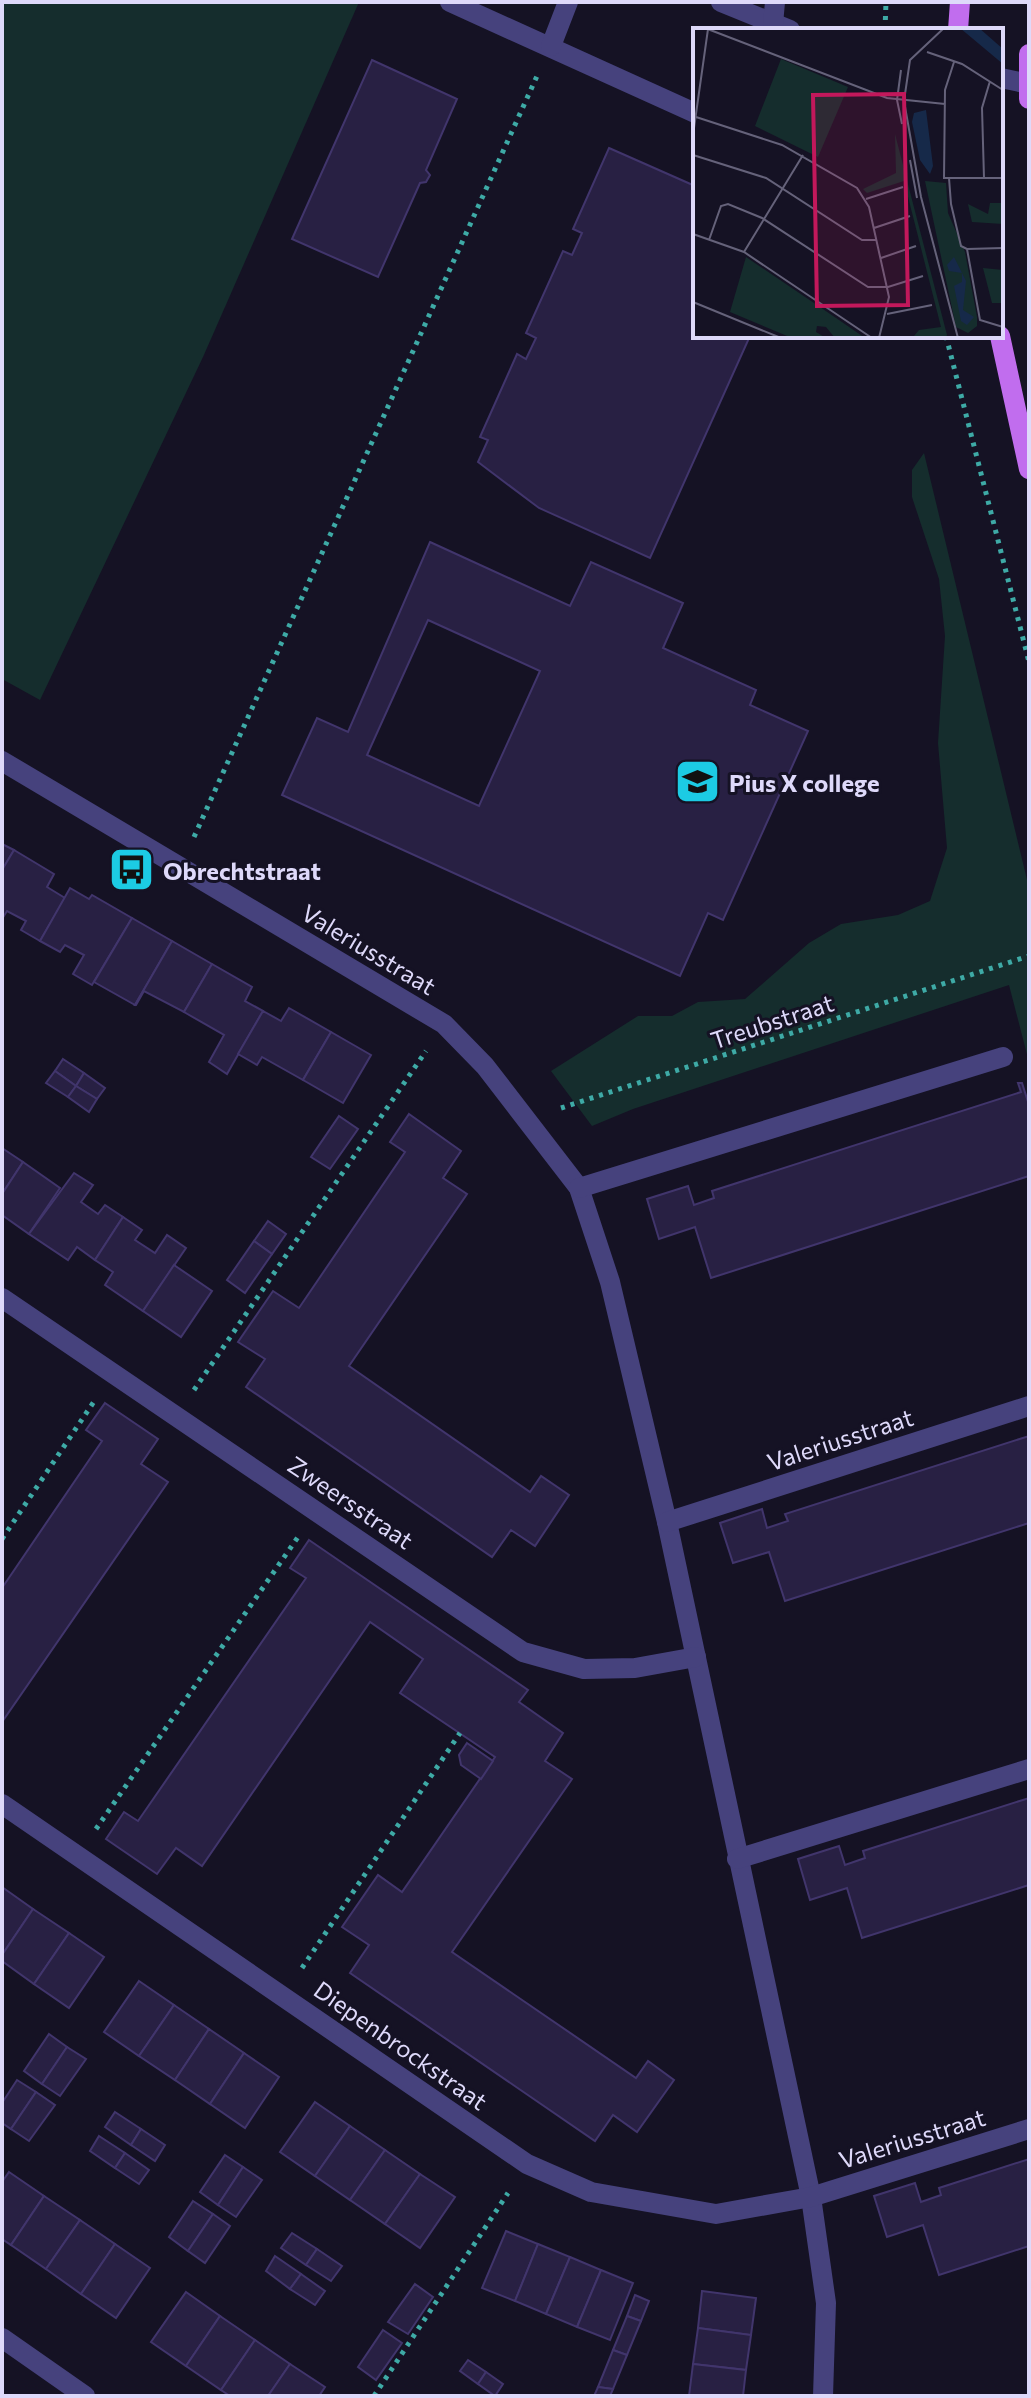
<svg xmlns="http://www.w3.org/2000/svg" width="1031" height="2398" viewBox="0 0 1031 2398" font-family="Commissioner,sans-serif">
  <rect width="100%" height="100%" fill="#151224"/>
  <g fill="#152d2d">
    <path d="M2 2H359L203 357 40 700 2 679Z"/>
    <path d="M924 453 1029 888V1062L1009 985 633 1109 592 1126 551 1071 638 1016H672L698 1002 745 999 809 943 841 924 898 915 930 901 947 848 938 743 945 636 939 579 912 497V470Z"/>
  </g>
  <g fill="#282043" stroke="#41356c" stroke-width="2" fill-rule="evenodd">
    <path d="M372 60 457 99 426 170 430 175 426 182 420 183 378 277 292 239Z"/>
    <path d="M609 148 695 186V336H750L650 558 539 508 478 462 488 440 480 437 517 354 526 359 536 338 526 333 563 251 572 255 582 233 573 229Z"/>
    <path d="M430 542 570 606 591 562 683 603 663 648 756 690 750 705 808 731 723 920 708 913 680 976 282 795 317 718 348 732ZM428 620 540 671 479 806 367 755Z"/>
    <path d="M2 844 14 850 2 870Z"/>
    <path d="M14 850 54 874 47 887 65 898 40 941 21 930 26 921 7 911 2 919V870Z"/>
    <path d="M70 888 89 899 92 895 132 918 92 985 73 974 84 955 65 945 60 952 40 941Z"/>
    <path d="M132 918 172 941 135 1005 94 982Z"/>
    <path d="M172 941 212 964 184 1012 144 991 136 1005H135Z"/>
    <path d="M212 964 252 987 245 1001 263 1011 227 1074 209 1062 224 1035 184 1012Z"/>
    <path d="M289 1008 331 1032 303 1080 262 1057 257 1065 238 1054 263 1011 281 1021Z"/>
    <path d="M331 1032 371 1055 343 1103 303 1080Z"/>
    <path d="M63 1059 84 1073 76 1086 55 1071Z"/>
    <path d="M55 1071 76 1086 68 1097 46 1083Z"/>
    <path d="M84 1073 105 1088 97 1099 76 1086Z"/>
    <path d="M1018 1083H1022L1029 1105V1176L711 1278 695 1227 659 1239 647 1199 688 1186 694 1205 714 1198 712 1191 1021 1092Z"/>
    <path d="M76 1086 97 1099 89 1112 68 1097Z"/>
    <path d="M409 1114 461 1151 443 1178 467 1194 349 1366 530 1492 541 1476 569 1495 535 1546 511 1530 492 1557 246 1387 265 1359 238 1342 273 1291 299 1308 405 1152 390 1142Z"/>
    <path d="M339 1116 358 1129 330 1169 311 1157Z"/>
    <path d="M2 1148 23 1162 2 1194Z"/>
    <path d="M23 1162 60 1188 29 1234 2 1215V1194Z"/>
    <path d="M74 1173 93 1185 81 1202 98 1214 105 1205 123 1217 95 1260 77 1247 68 1260 29 1234Z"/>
    <path d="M123 1217 142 1230 135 1240 155 1253 167 1235 186 1248 143 1311 105 1285 113 1272 95 1260Z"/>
    <path d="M268 1221 286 1234 272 1254 254 1241Z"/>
    <path d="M254 1241 272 1254 245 1293 227 1280Z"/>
    <path d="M174 1265 212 1291 181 1337 143 1311Z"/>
    <path d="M105 1403 158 1439 141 1464 168 1482 2 1722V1588L102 1441 86 1430Z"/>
    <path d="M1029 1436V1523L785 1601 769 1552 733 1563 720 1523 762 1509 767 1528 788 1521 785 1514Z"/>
    <path d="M309 1540 528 1690 519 1702 563 1733 545 1761 572 1779 452 1952 636 2078 648 2061 674 2080 637 2132 613 2115 595 2141 350 1973 369 1945 342 1927 378 1875 402 1892 495 1757 400 1693 423 1659 370 1622 202 1866 176 1848 157 1874 106 1839 124 1812 138 1821 306 1578 290 1568Z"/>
    <path d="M467 1743 493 1761 481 1779 461 1765 459 1755Z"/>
    <path d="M1029 1798V1885L862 1938 847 1888 810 1900 798 1859 839 1846 845 1865 865 1858 863 1851Z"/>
    <path d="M2 1887 33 1909 2 1955Z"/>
    <path d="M33 1909 69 1933 34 1984 2 1961V1955Z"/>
    <path d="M69 1933 104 1957 69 2008 34 1984Z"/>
    <path d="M139 1981 174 2005 139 2056 104 2032Z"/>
    <path d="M174 2005 209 2029 175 2080 139 2056Z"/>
    <path d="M209 2029 244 2053 210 2104 175 2080Z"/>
    <path d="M49 2034 67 2047 42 2084 24 2071Z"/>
    <path d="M67 2047 86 2059 60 2096 42 2084Z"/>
    <path d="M244 2053 279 2077 245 2128 210 2104Z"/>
    <path d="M17 2080 36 2092 11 2129 2 2123V2103Z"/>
    <path d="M36 2092 55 2105 29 2141 11 2129Z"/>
    <path d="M315 2102 350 2126 315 2176 280 2152Z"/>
    <path d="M115 2112 141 2129 131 2145 105 2127Z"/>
    <path d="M350 2126 385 2150 350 2200 315 2176Z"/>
    <path d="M141 2129 165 2145 155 2161 131 2145Z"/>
    <path d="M99 2136 125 2153 115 2168 90 2151Z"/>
    <path d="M385 2150 420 2174 385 2224 350 2200Z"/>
    <path d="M125 2153 149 2170 139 2184 115 2168Z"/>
    <path d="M225 2155 243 2167 218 2205 200 2192Z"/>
    <path d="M1029 2159V2246L939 2275 923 2225 887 2237 874 2196 915 2183 921 2202 941 2195 939 2188Z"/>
    <path d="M243 2167 262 2180 236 2217 218 2205Z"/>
    <path d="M9 2172 44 2196 11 2245 2 2239V2182Z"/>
    <path d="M420 2174 455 2197 420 2248 385 2224Z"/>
    <path d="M44 2196 80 2220 46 2269 11 2245Z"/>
    <path d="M193 2201 213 2214 188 2251 169 2237Z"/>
    <path d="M213 2214 230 2226 205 2263 188 2251Z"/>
    <path d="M80 2220 115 2244 81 2294 46 2269Z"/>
    <path d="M506 2231 538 2244 515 2301 482 2288Z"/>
    <path d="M292 2233 317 2249 306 2265 281 2248Z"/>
    <path d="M115 2244 150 2268 116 2318 81 2294Z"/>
    <path d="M538 2244 570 2257 546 2314 515 2301Z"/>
    <path d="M317 2249 342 2266 331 2281 306 2265Z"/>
    <path d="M275 2256 301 2274 290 2289 266 2271Z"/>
    <path d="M570 2257 601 2270 577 2327 546 2314Z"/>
    <path d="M601 2270 633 2283 610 2340 577 2327Z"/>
    <path d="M301 2274 325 2291 315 2305 290 2289Z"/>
    <path d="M415 2284 433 2297 408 2334 388 2322Z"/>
    <path d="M702 2291 756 2298 751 2335 698 2328Z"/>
    <path d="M186 2292 220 2316 186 2366 151 2342Z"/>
    <path d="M635 2295 649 2301 641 2321 627 2316Z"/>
    <path d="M220 2316 255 2340 221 2390 186 2366Z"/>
    <path d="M627 2316 641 2321 627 2355 613 2350Z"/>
    <path d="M698 2328 751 2335 746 2370 693 2364Z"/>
    <path d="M383 2330 402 2343 376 2380 358 2367Z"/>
    <path d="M255 2340 290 2364 268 2396H230L221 2390Z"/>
    <path d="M613 2350 627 2355 613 2389 598 2387Z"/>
    <path d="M468 2360 486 2372 478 2384 460 2371Z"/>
    <path d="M290 2364 325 2387 319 2396H268Z"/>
    <path d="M693 2364 746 2370 743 2396H689Z"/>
    <path d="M486 2372 503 2384 495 2396 478 2384Z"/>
    <path d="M598 2387 613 2389 610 2396H594Z"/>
  </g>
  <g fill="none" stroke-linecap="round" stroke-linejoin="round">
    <g stroke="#3eaaa6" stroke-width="5" stroke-dasharray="4 6" stroke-linecap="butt">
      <path d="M885 30 886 2"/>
      <path d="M946 336 1029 662"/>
      <path d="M194 837 537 76"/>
      <path d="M561 1108 1029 956"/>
      <path d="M194 1390 426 1051"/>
      <path d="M2 1539 95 1400"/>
      <path d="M96 1829 298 1537"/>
      <path d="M302 1968 460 1733"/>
      <path d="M374 2396 508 2193"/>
    </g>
    <g stroke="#46427d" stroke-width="20">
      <path d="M450 2 695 113"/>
      <path d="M721 2 790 30"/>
      <path d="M773 24 775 2"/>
      <path d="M551 46 568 2"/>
      <path d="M1001 78 1029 84"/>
      <path d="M2 761 444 1024 485 1066 579 1188 610 1282 667 1522 811 2197 826 2303 823 2396"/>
      <path d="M579 1188 1003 1057"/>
      <path d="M2 1298 523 1652 584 1669 635 1668 696 1657"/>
      <path d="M667 1522 1029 1406"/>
      <path d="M2 1804 527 2164 591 2192 716 2214 811 2197 1029 2129"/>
      <path d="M737 1859 1029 1769"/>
      <path d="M2 2338 85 2396"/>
    </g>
    <g stroke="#c16dee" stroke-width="20">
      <path d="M958 30 960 2"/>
      <path d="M1029 54V99"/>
      <path d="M1000 336 1029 469"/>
    </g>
  </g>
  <defs>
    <symbol id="school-square" viewBox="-11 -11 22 22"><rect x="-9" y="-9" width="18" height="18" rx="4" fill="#1ccbe4" stroke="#151224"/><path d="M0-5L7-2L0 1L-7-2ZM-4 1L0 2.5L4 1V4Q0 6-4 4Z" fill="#111"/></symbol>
    <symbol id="bus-square" viewBox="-11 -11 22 22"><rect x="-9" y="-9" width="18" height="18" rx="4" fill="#1ccbe4" stroke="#151224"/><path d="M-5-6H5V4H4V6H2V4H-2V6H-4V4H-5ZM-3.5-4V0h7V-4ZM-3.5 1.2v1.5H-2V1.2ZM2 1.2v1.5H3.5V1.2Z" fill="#111"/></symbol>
  </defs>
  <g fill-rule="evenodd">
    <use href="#school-square" x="672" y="756" width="51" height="51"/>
    <use href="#bus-square" x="106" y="844" width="51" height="51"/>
  </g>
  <g text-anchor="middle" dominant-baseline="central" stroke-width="6" stroke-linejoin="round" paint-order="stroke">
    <g font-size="24" font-weight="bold" fill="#ded9fa" stroke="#151224" text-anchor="start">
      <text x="729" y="782">Pius X college</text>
      <text x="163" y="870">Obrechtstraat</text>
    </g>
    <g font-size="24" fill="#ded9fa" stroke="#151224">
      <text transform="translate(369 949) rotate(31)">Valeriusstraat</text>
      <text transform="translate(772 1021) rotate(-18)">Treubstraat</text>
      <text transform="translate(840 1439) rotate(-18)">Valeriusstraat</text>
      <text transform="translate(351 1502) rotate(34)">Zweersstraat</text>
      <text transform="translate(401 2045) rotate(35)">Diepenbrockstraat</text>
      <text transform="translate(912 2138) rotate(-17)">Valeriusstraat</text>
    </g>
  </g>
  <g transform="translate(693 28)">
    <rect width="310" height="310" fill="#151224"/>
    <path d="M88 31 155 59 125 129 62 98ZM202 106 254 307 253 309 221 308 226 302 248 299 211 153 174 165 170 161 203 145ZM232 153 253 155 255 185 272 224 284 289V298L275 305 263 299ZM297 175H310V196L279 194 275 176 295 186ZM53 229 146 292 172 310H142L133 299 124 298 123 304 133 310H99L37 284ZM290 240 310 242V275H299Z" fill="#152d2d"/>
    <path d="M267 0H286L310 21V36ZM233 82 240 138 237 146 227 132 219 94 221 85ZM261 229 273 253 270 282 281 289 274 297 268 293 261 258 269 254V245L256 243 254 237Z" fill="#162949"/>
    <path fill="none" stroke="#65627a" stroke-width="2" d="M12 0 194 70 252 76M251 0 217 32 211 73 228 169 265 310M234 24 269 36 310 62M261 34 252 62 251 150H310M208 42 204 72 209 96M3 89 89 117 164 160 176 179 196 269 186 310M0 107 15 1M0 127 73 150 169 212H184M217 132 224 170M256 150 258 176 268 218 274 221 287 292 310 299M291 150 289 80 297 53M173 171 210 159M181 200 217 188M0 206 51 224 179 310M16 212 28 178 35 176 69 190 175 259H195L230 248M274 221 310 220M51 224 110 127M188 230 223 218M0 274 88 310M194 286 239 277"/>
    <path fill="#c2185b" fill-opacity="0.15" stroke="#c2185b" stroke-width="4" d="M211 66 215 277 124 278 120 67Z"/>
    <rect width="310" height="310" fill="none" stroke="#ded9fa" stroke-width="4"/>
  </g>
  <rect width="1031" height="2398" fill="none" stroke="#ded9fa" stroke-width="8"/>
</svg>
